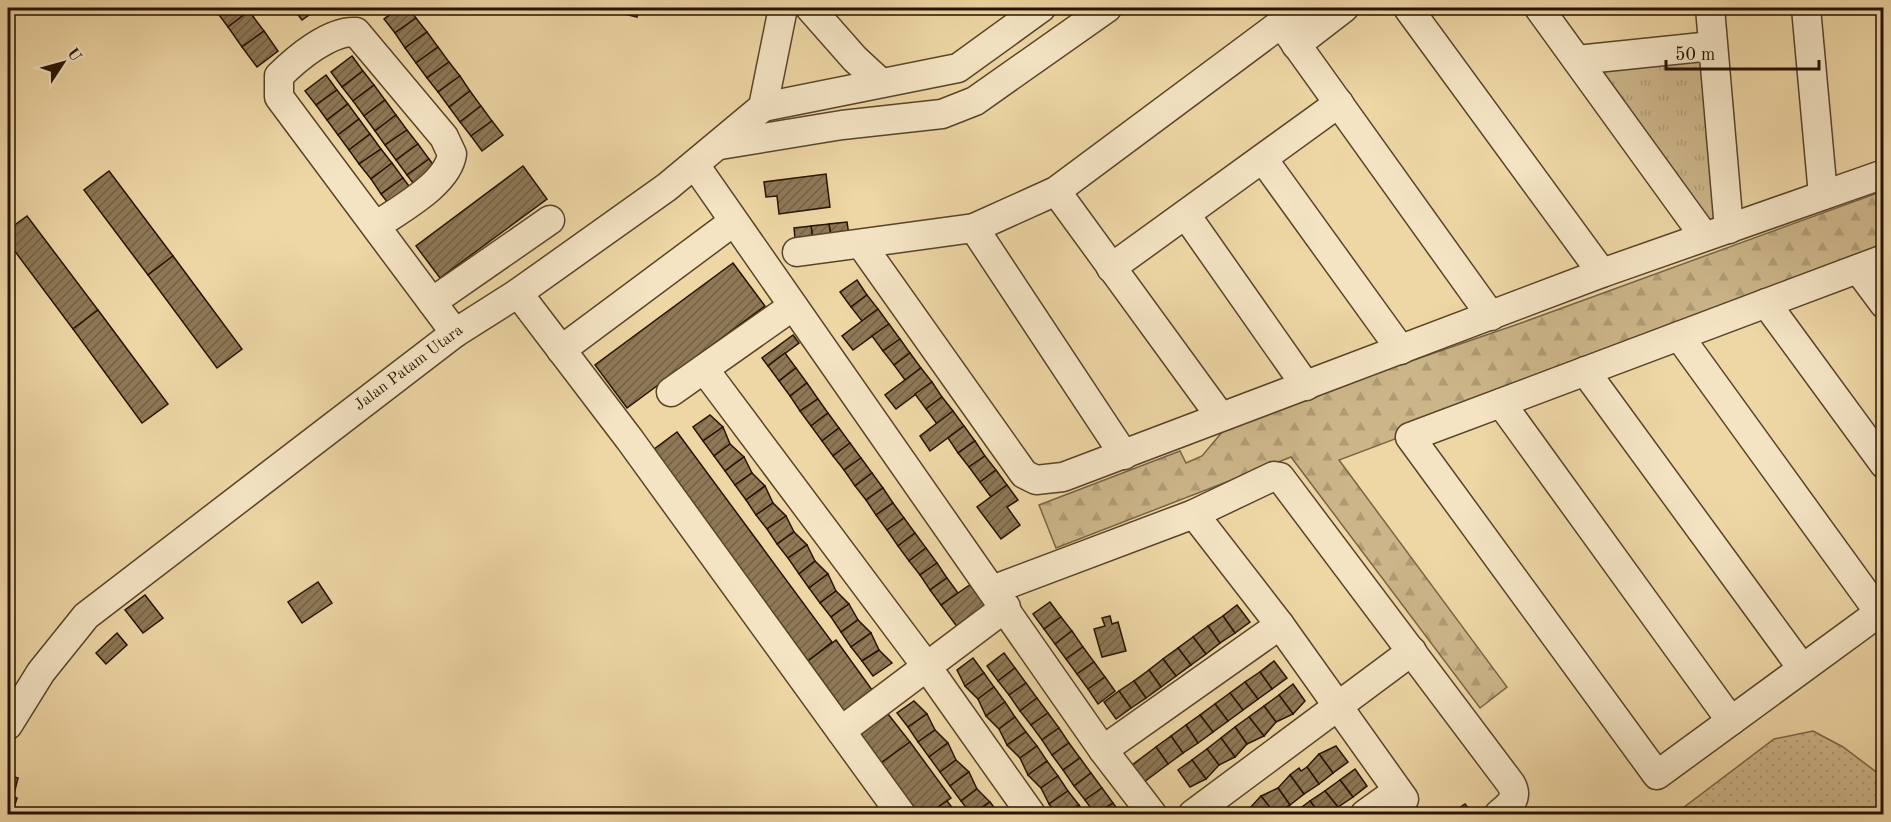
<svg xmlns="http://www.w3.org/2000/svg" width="1891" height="822" viewBox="0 0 1891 822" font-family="'Old Standard TT',serif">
  <defs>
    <pattern id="grass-dots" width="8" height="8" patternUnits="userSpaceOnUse" patternTransform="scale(1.5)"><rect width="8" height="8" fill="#ccb589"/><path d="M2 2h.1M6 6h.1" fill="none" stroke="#af9b74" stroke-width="1.8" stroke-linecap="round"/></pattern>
    <pattern id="forest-firs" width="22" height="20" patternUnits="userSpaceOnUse" patternTransform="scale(1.5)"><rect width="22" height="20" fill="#ccb589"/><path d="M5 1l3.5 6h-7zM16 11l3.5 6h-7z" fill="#af9b74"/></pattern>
    <pattern id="park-tufts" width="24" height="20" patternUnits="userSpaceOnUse" patternTransform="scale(1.5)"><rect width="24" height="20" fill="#ccb589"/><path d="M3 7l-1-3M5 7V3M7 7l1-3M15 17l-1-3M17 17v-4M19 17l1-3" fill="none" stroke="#af9b74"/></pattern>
    <pattern id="building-hatch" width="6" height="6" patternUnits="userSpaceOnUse" patternTransform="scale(1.5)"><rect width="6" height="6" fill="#8e7856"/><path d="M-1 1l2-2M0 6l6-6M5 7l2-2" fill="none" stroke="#746145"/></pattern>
  </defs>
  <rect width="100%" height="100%" fill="#eed6a5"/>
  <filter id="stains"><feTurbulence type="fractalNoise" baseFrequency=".00333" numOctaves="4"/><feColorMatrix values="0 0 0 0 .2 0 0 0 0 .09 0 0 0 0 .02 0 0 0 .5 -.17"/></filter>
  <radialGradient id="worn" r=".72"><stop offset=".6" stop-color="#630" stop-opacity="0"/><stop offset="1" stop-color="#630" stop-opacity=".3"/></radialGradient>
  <path fill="url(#grass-dots)" stroke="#796444" stroke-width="1.5" d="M1813 731 1843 747 1883 777V814H1675L1774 739Z"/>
  <path fill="url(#forest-firs)" stroke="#796444" stroke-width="1.5" d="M1883 191V255L1339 460 1507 687 1480 708 1291 457 1056 548 1039 505 1180 451 1186 463 1202 456 1229 424 1521 323Z"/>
  <path fill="url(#park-tufts)" stroke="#796444" stroke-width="1.5" d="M1712 46 1729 229 1704 236 1577 60Z"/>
  <g fill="url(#building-hatch)" stroke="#261300" stroke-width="1.5">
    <path d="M214 8H247L249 11 228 27Z"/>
    <path d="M293 8H319L302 20Z"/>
    <path d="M399 8H409L416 18 395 33 384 19Z"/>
    <path d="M625 8H638L637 17 624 14Z"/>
    <path d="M249 11 264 31 242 47 228 27Z"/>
    <path d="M416 18 427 32 405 48 395 33Z"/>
    <path d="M264 31 278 51 257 67 242 47Z"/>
    <path d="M427 32 438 47 416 63 405 48Z"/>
    <path d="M438 47 449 62 427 78 416 63Z"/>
    <path d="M352 56 363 71 342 87 331 72Z"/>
    <path d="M449 62 460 76 438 92 427 78Z"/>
    <path d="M363 71 374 85 353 101 342 87Z"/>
    <path d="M326 75 337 90 316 105 305 91Z"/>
    <path d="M460 76 470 91 449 107 438 92Z"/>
    <path d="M374 85 385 100 364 116 353 101Z"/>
    <path d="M337 90 348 104 327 120 316 105Z"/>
    <path d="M470 91 481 106 460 122 449 107Z"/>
    <path d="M385 100 396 115 375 131 364 116Z"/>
    <path d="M348 104 359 119 338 135 327 120Z"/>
    <path d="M481 106 492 121 471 136 460 122Z"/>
    <path d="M396 115 407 130 385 145 375 131Z"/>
    <path d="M359 119 370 134 349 150 338 135Z"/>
    <path d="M492 121 503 135 482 151 471 136Z"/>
    <path d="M407 130 418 144 396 160 385 145Z"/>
    <path d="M370 134 381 149 359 164 349 150Z"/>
    <path d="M418 144 429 159 407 175 396 160Z"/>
    <path d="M381 149 392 163 371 179 359 164Z"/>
    <path d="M429 159 440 174 418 190 407 175Z"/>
    <path d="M392 163 403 178 381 194 371 179Z"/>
    <path d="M523 166 547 199 440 278 416 246Z"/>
    <path d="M109 171 173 256 148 275 84 190Z"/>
    <path d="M826 174 830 207 779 214 777 196 766 197 764 182Z"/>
    <path d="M403 178 414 193 392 208 381 194Z"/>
    <path d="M27 216 98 310 73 329 8 242V230Z"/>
    <path d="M847 222 850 242 832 244 829 224Z"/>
    <path d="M829 224 832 244 814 246 811 226Z"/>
    <path d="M811 226 814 246 796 249 794 228Z"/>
    <path d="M173 256 242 349 217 368 148 275Z"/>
    <path d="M733 263 765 306 627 408 595 365Z"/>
    <path d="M857 280 867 295 851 307 840 292Z"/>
    <path d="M867 295 878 309 862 321 851 307Z"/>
    <path d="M878 309 889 324 853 350 842 336Z"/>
    <path d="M98 310 168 404 142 423 73 329Z"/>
    <path d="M889 324 900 339 883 351 872 336Z"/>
    <path d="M793 335 799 343 768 366 762 358Z"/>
    <path d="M900 339 910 353 894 365 883 351Z"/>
    <path d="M785 353 796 368 779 381 768 366Z"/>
    <path d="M910 353 921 368 905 380 894 365Z"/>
    <path d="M796 368 807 383 790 396 779 381Z"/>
    <path d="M921 368 932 382 896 409 885 395Z"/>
    <path d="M932 382 942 397 926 409 915 394Z"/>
    <path d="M807 383 818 399 800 411 790 396Z"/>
    <path d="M942 397 953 411 937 424 926 409Z"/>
    <path d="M818 399 828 413 811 426 800 411Z"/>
    <path d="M953 411 964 426 930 451 920 436Z"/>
    <path d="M828 413 839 428 822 441 811 426Z"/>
    <path d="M710 415 723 427 703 441 693 427Z"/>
    <path d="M964 426 975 441 958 453 948 438Z"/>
    <path d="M723 427 730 444 714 456 703 441Z"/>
    <path d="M839 428 850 443 833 456 822 441Z"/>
    <path d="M677 432 832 642 808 661 653 450Z"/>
    <path d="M975 441 985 456 969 467 958 453Z"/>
    <path d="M850 443 861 458 844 470 833 456Z"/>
    <path d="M730 444 744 457 725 471 714 456Z"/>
    <path d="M985 456 996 470 980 482 969 467Z"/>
    <path d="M744 457 752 473 735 485 725 471Z"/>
    <path d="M861 458 872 473 855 486 844 470Z"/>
    <path d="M996 470 1007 485 991 497 980 482Z"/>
    <path d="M752 473 765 486 746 500 735 485Z"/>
    <path d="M872 473 883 488 866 500 855 486Z"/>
    <path d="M1007 485 1018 500 1007 507 1020 525 1001 539 977 507Z"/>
    <path d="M765 486 773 503 756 515 746 500Z"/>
    <path d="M883 488 893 503 876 515 866 500Z"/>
    <path d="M773 503 786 516 767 529 756 515Z"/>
    <path d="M893 503 904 518 887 530 876 515Z"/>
    <path d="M786 516 794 532 777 544 767 529Z"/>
    <path d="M904 518 915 533 898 546 887 530Z"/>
    <path d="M794 532 807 545 788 558 777 544Z"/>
    <path d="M915 533 926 548 909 561 898 546Z"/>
    <path d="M807 545 815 561 799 574 788 558Z"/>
    <path d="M926 548 937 563 920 575 909 561Z"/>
    <path d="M815 561 828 574 809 588 799 574Z"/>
    <path d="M937 563 947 578 930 590 920 575Z"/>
    <path d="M828 574 836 591 820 603 809 588Z"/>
    <path d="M947 578 958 593 941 605 930 590Z"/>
    <path d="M318 582 332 603 302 623 288 602Z"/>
    <path d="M971 584 988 607 958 628 941 605Z"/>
    <path d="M836 591 849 604 831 617 820 603Z"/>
    <path d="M145 595 163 618 143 633 125 610Z"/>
    <path d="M1050 602 1061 617 1044 629 1033 614Z"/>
    <path d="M849 604 858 620 841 632 831 617Z"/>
    <path d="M1237 605 1250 622 1235 633 1223 616Z"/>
    <path d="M1110 616 1112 624 1118 622 1126 651 1102 657 1094 629 1105 626 1102 618Z"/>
    <path d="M1223 616 1235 633 1220 643 1208 626Z"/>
    <path d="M1061 617 1072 631 1055 644 1044 629Z"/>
    <path d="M858 620 871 633 851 647 841 632Z"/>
    <path d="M1208 626 1220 643 1206 654 1193 637Z"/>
    <path d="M1072 631 1083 647 1066 659 1055 644Z"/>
    <path d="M117 633 127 645 106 664 96 653Z"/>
    <path d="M871 633 879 650 862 661 851 647Z"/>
    <path d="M1193 637 1206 654 1191 665 1178 648Z"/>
    <path d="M836 640 875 694 847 715 808 661Z"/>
    <path d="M1083 647 1094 662 1077 674 1066 659Z"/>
    <path d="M1178 648 1191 665 1176 676 1163 659Z"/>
    <path d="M879 650 892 663 873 676 862 661Z"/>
    <path d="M1004 653 1015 668 998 681 987 666Z"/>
    <path d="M973 658 984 673 965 686 957 670Z"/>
    <path d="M1163 659 1176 676 1161 687 1149 670Z"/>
    <path d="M1274 661 1287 678 1272 689 1260 672Z"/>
    <path d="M1094 662 1105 677 1088 689 1077 674Z"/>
    <path d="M1015 668 1026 683 1009 695 998 681Z"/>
    <path d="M1149 670 1161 687 1146 698 1134 681Z"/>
    <path d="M1260 672 1272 689 1258 699 1245 682Z"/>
    <path d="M984 673 994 687 978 699 965 686Z"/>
    <path d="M1105 677 1115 691 1098 704 1088 689Z"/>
    <path d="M1134 681 1146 698 1131 708 1119 691Z"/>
    <path d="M1245 682 1258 699 1243 710 1230 693Z"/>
    <path d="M1026 683 1037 698 1020 711 1009 695Z"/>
    <path d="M1293 684 1305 701 1293 714 1279 695Z"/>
    <path d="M994 687 1005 702 986 716 978 699Z"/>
    <path d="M1119 691 1131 708 1116 719 1104 702Z"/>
    <path d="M1230 693 1243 710 1228 721 1215 704Z"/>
    <path d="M1279 695 1293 714 1276 722 1264 706Z"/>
    <path d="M1037 698 1048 713 1031 725 1020 711Z"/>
    <path d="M914 701 927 714 908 727 897 713Z"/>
    <path d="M1005 702 1015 717 999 729 986 716Z"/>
    <path d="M1215 704 1228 721 1213 732 1200 715Z"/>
    <path d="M1264 706 1276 722 1264 736 1249 717Z"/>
    <path d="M1048 713 1059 728 1042 740 1031 725Z"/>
    <path d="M888 714 910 742 881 763 860 734Z"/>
    <path d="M927 714 935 730 918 742 908 727Z"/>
    <path d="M1200 715 1213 732 1198 743 1186 725Z"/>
    <path d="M1015 717 1026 732 1007 745 999 729Z"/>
    <path d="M1249 717 1264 736 1247 744 1235 727Z"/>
    <path d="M1186 725 1198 743 1183 753 1171 736Z"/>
    <path d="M1235 727 1247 744 1235 757 1221 738Z"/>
    <path d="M1059 728 1069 743 1052 755 1042 740Z"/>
    <path d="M935 730 948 743 929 757 918 742Z"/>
    <path d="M1026 732 1037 746 1020 758 1007 745Z"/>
    <path d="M1171 736 1183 753 1168 764 1156 747Z"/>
    <path d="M1221 738 1235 757 1219 765 1207 749Z"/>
    <path d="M910 742 951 798 928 814H919L881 763Z"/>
    <path d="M948 743 956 760 940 772 929 757Z"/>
    <path d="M1069 743 1080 758 1063 770 1052 755Z"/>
    <path d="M1037 746 1047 761 1028 775 1020 758Z"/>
    <path d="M1336 746 1348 762 1333 773 1319 754Z"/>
    <path d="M1156 747 1168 764 1144 782 1132 765Z"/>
    <path d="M1207 749 1219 765 1206 779 1192 760Z"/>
    <path d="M1319 754 1333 773 1319 784 1307 767Z"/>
    <path d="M1080 758 1091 773 1074 786 1063 770Z"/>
    <path d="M956 760 969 772 950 786 940 772Z"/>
    <path d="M1192 760 1206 779 1190 787 1178 770Z"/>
    <path d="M1047 761 1058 776 1041 788 1028 775Z"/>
    <path d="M1307 767 1319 784 1304 794 1290 775 1299 768 1301 771Z"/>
    <path d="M1355 769 1367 786 1353 797 1340 780Z"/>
    <path d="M969 772 977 789 961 801 950 786Z"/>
    <path d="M1091 773 1102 788 1085 800 1074 786Z"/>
    <path d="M8 775 18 778 14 794 8 792Z"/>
    <path d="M1290 775 1304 794 1290 805 1278 788Z"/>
    <path d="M1058 776 1068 791 1049 804 1041 788Z"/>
    <path d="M1340 780 1353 797 1338 807 1325 791Z"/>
    <path d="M1102 788 1113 803 1095 814 1085 800Z"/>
    <path d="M1278 788 1290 805 1275 814 1261 796Z"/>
    <path d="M977 789 990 802 971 814 961 801Z"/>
    <path d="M1068 791 1079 805 1066 814H1060L1057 810 1055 812 1049 804Z"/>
    <path d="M1325 791 1338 807 1328 814H1320L1310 801Z"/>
    <path d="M8 795 17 798 12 814H8Z"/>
    <path d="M1261 796 1275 814H1252L1249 809Z"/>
    <path d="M947 801 957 814H928Z"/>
    <path d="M1310 801 1320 814H1297L1295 812Z"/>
    <path d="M990 802 996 810 994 811 996 814H973Z"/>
    <path d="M1113 803 1121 814H1097Z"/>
    <path d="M1465 804 1473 814H1450Z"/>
    <path d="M1079 805 1085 814H1066Z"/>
  </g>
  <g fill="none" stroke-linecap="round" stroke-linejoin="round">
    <defs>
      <g id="minor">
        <path d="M810 8 855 59 881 83"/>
        <path d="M1408 8 1602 273"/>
        <path d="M1539 8 1704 236"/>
        <path d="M1710 8 1729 229"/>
        <path d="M1806 8 1823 195"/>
        <path d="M1281 23 1491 316"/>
        <path d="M1296 45 1344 8"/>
        <path d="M1577 60 1712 46"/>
        <path d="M763 107 958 68 1041 8"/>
        <path d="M720 145 842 125 942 114 975 101 1107 8"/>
        <path d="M1263 159 1401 350"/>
        <path d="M695 165 1103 750 1152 814"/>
        <path d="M1056 191 1220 416"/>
        <path d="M1186 215 1306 386"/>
        <path d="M376 226C400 209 448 184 452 154L444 137 356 32C330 30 296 59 279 76V97L455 333"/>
        <path d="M974 228 1124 455"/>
        <path d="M861 244 1024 474 1036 480 1063 477 1602 273 1884 174"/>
        <path d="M797 252 974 228 1056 191 1302 8"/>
        <path d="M1884 259 1410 437 1657 775 1884 609"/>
        <path d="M1111 268 1339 103"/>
        <path d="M1858 269 1884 304"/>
        <path d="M518 293 630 440 901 814"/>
        <path d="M432 302 550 220"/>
        <path d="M1766 303 1884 464"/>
        <path d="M1679 336 1884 619"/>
        <path d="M561 350 733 222"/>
        <path d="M704 369 927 667 1031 814"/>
        <path d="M1585 371 1802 668"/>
        <path d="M671 392 793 306"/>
        <path d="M1501 403 1731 721"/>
        <path d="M992 590 1194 514"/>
        <path d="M8 725 41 672 86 616 455 333 518 293 667 187 763 107 783 8"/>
        <path d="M841 731 1006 607"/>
        <path d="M1103 750 1280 625"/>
        <path d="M1404 799 1280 625 1194 514 1274 476 1280 477 1511 784C1519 798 1509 806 1499 814"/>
        <path d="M1193 814 1412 651"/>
        <path d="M1365 814 1397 791"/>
      </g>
    </defs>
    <use href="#minor" stroke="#584429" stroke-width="31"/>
    <use href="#minor" stroke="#f4e4c4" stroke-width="28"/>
  </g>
  <g text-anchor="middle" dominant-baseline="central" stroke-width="6" stroke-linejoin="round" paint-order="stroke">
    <g font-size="16" fill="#261300" stroke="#f4e4c4">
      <text transform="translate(409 368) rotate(-37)">Jalan Patam Utara</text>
    </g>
  </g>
  <rect width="1891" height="822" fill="none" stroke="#eed6a5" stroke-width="30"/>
  <rect x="9" y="9" width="1873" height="804" fill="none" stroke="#261300" stroke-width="3"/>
  <rect x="15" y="15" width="1861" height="792" fill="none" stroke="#261300" stroke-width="1.5"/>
  <g transform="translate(63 63) rotate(54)" stroke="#f4e4c4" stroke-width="4.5" paint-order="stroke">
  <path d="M0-4.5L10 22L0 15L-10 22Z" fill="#261300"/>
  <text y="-9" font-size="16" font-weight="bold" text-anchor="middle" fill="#261300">U</text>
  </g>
  <path d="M1666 60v9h153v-9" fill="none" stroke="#261300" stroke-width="3"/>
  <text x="1675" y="60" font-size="18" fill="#261300" stroke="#f4e4c4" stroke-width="4.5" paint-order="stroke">50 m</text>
  <rect width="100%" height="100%" filter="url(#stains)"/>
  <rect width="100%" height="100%" fill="url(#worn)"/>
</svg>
